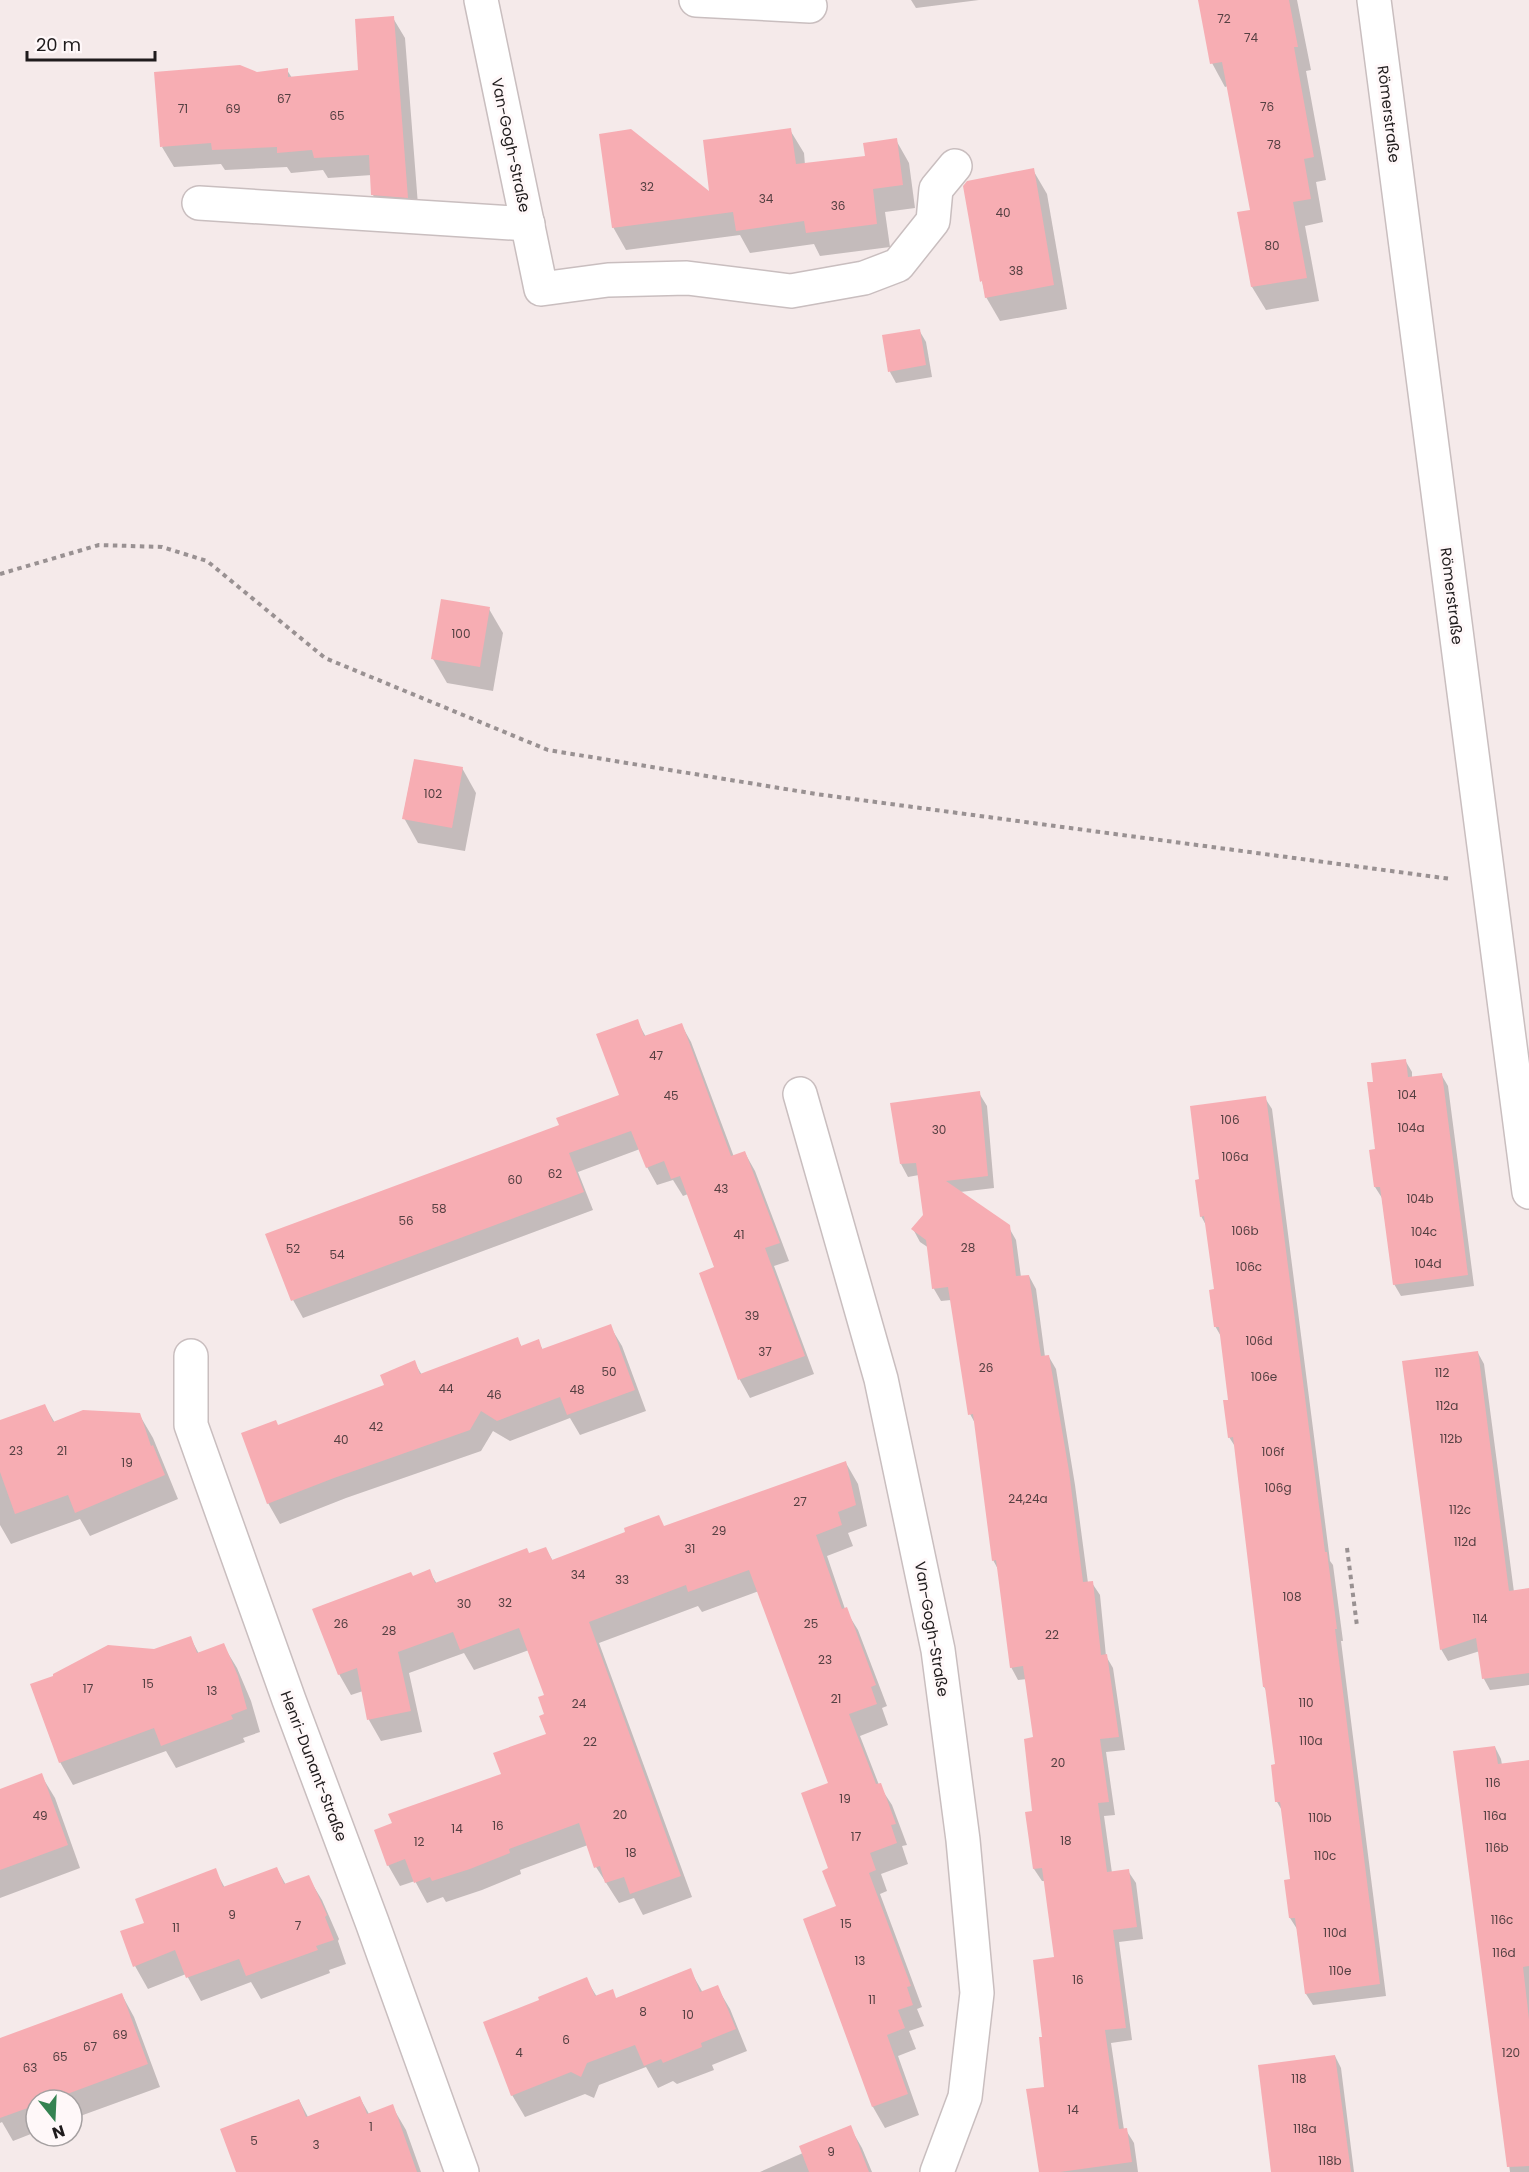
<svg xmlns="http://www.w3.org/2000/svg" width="1529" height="2172" viewBox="0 0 1529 2172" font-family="Poppins,sans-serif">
  <rect width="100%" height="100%" fill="#f5eaea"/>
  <g fill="#0003">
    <path d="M911 0H979L916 8Z"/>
    <path d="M1199 0H1297L1311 70 1306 71 1326 180 1316 182 1323 222 1305 226 1319 301 1266 310 1252 287 1251 211 1228 86 1225 87 1212 63Z"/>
    <path d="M393 18 405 38 419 218 385 216 373 195 372 175 328 178 323 170 291 173 287 167 225 170 221 164 174 167 162 147 257 74 287 70 292 78 360 72Z"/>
    <path d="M790 130 804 153 805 165 867 157 896 140 909 163 915 208 885 212 890 247 820 256 814 244 750 253 740 235 626 250 613 227 711 194Z"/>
    <path d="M1033 170 1047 194 1067 309 1000 321 986 297 982 281Z"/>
    <path d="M919 330 926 342 932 377 896 383 890 372 883 336Z"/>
    <path d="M489 609 503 633 493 691 447 683 433 659Z"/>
    <path d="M462 768 476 793 465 851 418 843 404 818Z"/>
    <path d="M637 1021 646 1037 681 1024 691 1042 734 1157 745 1153 755 1171 789 1261 774 1266 814 1374 750 1398 740 1380 701 1274 715 1268 688 1194 683 1196 673 1180 657 1185 647 1167 640 1149 578 1172 593 1210 303 1318 293 1300 560 1126 621 1096Z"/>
    <path d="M1405 1060 1412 1072V1078L1441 1074 1448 1086 1474 1286 1401 1296 1394 1284 1382 1198 1375 1187 1377 1150 1375 1083Z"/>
    <path d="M979 1093 987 1106 994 1188 960 1192 1008 1226 1016 1240 1021 1277 1029 1276 1036 1289 1045 1357H1049L1056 1369 1075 1485 1088 1583H1092L1100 1595 1106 1656 1113 1668 1125 1750 1106 1752 1115 1815 1104 1816 1112 1873 1128 1871 1136 1883 1143 1939 1119 1942 1132 2040 1111 2043 1124 2130H1126L1134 2143 1138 2172H1040L1046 2088 1043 2038 1056 1958 1045 1881H1042L1034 1869 1035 1739 1027 1679 1018 1680 1011 1667 999 1571 993 1560 976 1425 970 1414 951 1300 941 1301 934 1289 929 1248 920 1242 913 1229 925 1215 919 1175 908 1177 901 1164Z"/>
    <path d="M1265 1098 1272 1109 1330 1561 1333 1565 1343 1641H1341L1352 1729 1386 1996 1313 2005 1306 1994 1297 1929 1290 1918 1291 1881 1283 1812 1277 1802V1765L1268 1693 1264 1687 1236 1448 1229 1437 1230 1401 1222 1338 1215 1326 1216 1290 1207 1227 1201 1216V1180Z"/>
    <path d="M610 1326 622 1346 646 1411 580 1435 570 1418 510 1441 493 1431 481 1451 346 1498 280 1524 268 1503 279 1427 386 1386 414 1362 422 1375 517 1339 522 1347 538 1341 543 1350Z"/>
    <path d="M1478 1353 1484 1364 1514 1592 1529 1593V1685L1490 1690 1484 1679 1480 1651 1448 1661 1441 1649Z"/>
    <path d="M45 1406 55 1423 139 1414 153 1438 178 1499 90 1536 80 1519 11 1544 0 1525V1422Z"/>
    <path d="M846 1463 858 1484 867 1526 848 1533 853 1546 827 1556 845 1609 858 1630 887 1706 882 1708 888 1725 860 1736 879 1785 892 1805 907 1845 902 1846 908 1864 881 1874 887 1891 880 1894 922 2007 917 2009 924 2026 909 2031 916 2049 898 2056 919 2115 885 2128 873 2107 804 1920 837 1907 830 1869 829 1784 759 1591 702 1612 698 1606 599 1643 692 1897 643 1915 634 1898 619 1903 596 1867 588 1845 520 1870 521 1874 482 1890 446 1902 443 1897 427 1903 415 1881 400 1886 388 1865 503 1775 548 1735 546 1696 529 1650 474 1670 464 1653 409 1673 422 1732 381 1741 369 1720 363 1691 351 1695 339 1674 413 1578 429 1571 437 1584 546 1549 553 1561 665 1528Z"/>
    <path d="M190 1637 199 1654 223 1645 237 1668 251 1701 260 1732 243 1738 245 1742 176 1768 166 1751 73 1785 60 1762 154 1650Z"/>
    <path d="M1495 1747 1501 1759 1502 1765 1529 1762V2172H1510L1455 1752Z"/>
    <path d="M41 1775 55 1798 80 1868 0 1898V1790Z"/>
    <path d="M277 1869 286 1885 308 1877 322 1900 339 1939 338 1941 346 1964 329 1970 330 1973 261 1999 251 1982 201 2001 186 1974 148 1989 135 1966 146 1924 215 1870 225 1888Z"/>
    <path d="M690 1970 703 1993 717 1987 730 2009 747 2051 712 2065 714 2070 677 2084 673 2081 658 2088 646 2067 599 2085 594 2098 585 2094 525 2117 512 2095 541 2001 586 1979 597 1997 617 1999Z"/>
    <path d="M122 1995 134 2017 160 2087 72 2119V2100H36V2132L13 2141 2 2122 0 2123V2040Z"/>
    <path d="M1335 2056 1341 2068 1354 2172H1272Z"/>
    <path d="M360 2098 369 2114 392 2106 406 2130 421 2172H238L299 2100 308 2117Z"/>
    <path d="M850 2127 862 2148 872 2172H760L803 2153Z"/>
  </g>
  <g fill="#f7adb3">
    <path d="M1198 0H1289L1298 47H1294L1314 157 1304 159 1311 199 1293 202 1307 278 1251 287 1237 212 1250 210 1222 62 1210 64Z"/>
    <path d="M394 16 408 198 371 195 369 155 314 158 312 150 277 153V147L212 150 211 143 160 147 154 72 240 65 257 72 288 68V77L358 70 355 19Z"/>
    <path d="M791 128 796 164 865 156 863 143 897 138 903 185 873 189 877 224 806 233 804 221 736 231 733 212 612 228 599 134 631 129 709 191 703 140Z"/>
    <path d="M1034 168 1054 285 985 298 982 281 980 282 963 186 967 181Z"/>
    <path d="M920 329 926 365 888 372 882 335Z"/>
    <path d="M441 599 490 607 480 667 431 659Z"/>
    <path d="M414 759 463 767 452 828 402 819Z"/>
    <path d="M638 1019 644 1036 682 1023 731 1156 745 1151 780 1243 765 1248 805 1356 738 1380 699 1273 714 1267 680 1176 671 1179 664 1161 646 1168 631 1131 569 1153 584 1192 291 1301 265 1234 559 1125 556 1118 619 1095 596 1034Z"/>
    <path d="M1406 1059 1408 1077 1442 1073 1468 1275 1393 1285 1380 1187H1374L1369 1150 1375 1149 1367 1082H1373L1371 1063Z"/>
    <path d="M980 1091 988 1176 946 1181 1010 1225 1016 1276 1029 1275 1041 1356 1049 1355 1069 1471 1083 1582 1093 1581 1101 1655 1107 1654 1119 1737 1100 1739 1109 1802 1098 1803 1107 1872 1129 1869 1137 1927 1113 1930 1126 2028 1105 2030 1119 2129 1127 2128 1132 2162 1060 2172H1039L1026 2089 1044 2087 1039 2037H1042L1033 1960 1054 1957 1042 1868 1033 1869 1025 1812 1032 1811 1024 1739 1033 1737 1023 1666 1010 1668 996 1560 992 1561 973 1414 968 1415 948 1287 932 1289 926 1240 911 1229 923 1215 916 1163 900 1164 890 1103Z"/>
    <path d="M1266 1096 1325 1552H1327L1337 1629H1335L1346 1716 1380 1984 1305 1994 1295 1918H1289L1284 1880 1290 1879 1285 1841 1280 1802H1275L1271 1765 1275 1764 1265 1687H1263L1233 1437 1228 1438 1223 1400H1228L1219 1327H1214L1209 1290 1214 1289 1204 1216 1200 1217 1195 1180 1199 1179 1190 1106Z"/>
    <path d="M611 1324 635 1390 567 1415 560 1397 497 1421 481 1411 470 1430 334 1478 267 1504 241 1433 276 1420 278 1425 384 1385 380 1375 415 1360 420 1374 518 1337 521 1346 539 1339 542 1349Z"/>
    <path d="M1478 1351 1509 1591 1529 1588V1673L1482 1679 1476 1638 1440 1650 1402 1361Z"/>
    <path d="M45 1404 53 1422 83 1410 140 1413 151 1446 153 1445 165 1475 75 1513 68 1495 15 1514 0 1472V1420Z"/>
    <path d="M846 1461 856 1505 838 1512 842 1525 816 1535 842 1609 847 1607 876 1685 871 1687 877 1704 849 1714 876 1784 881 1783 896 1824 891 1825 897 1843 870 1853 876 1870 869 1873 911 1986 907 1987 913 2005 898 2010 905 2028 887 2035 908 2094 872 2107 803 1919 836 1906 822 1871 828 1868 801 1793 828 1783 749 1570 688 1592 686 1585 589 1622 681 1876 630 1894 624 1877 605 1883 600 1866 594 1868 579 1823 509 1849 510 1853 470 1869 432 1881 430 1877 414 1883 405 1859 387 1866 374 1830 392 1823 388 1814 501 1774 493 1753 546 1734 539 1716 544 1714 538 1697 544 1695 519 1628 460 1650 453 1632 398 1652 411 1711 367 1720 357 1668 338 1675 312 1609 411 1572 413 1576 430 1569 435 1583 527 1548 529 1553 546 1547 552 1560 625 1532 624 1528 659 1515 664 1526Z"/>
    <path d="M191 1636 197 1653 224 1643 238 1676 247 1709 231 1715 233 1719 161 1746 154 1728 59 1763 30 1684 53 1676V1674L108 1645 154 1649Z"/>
    <path d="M1495 1746 1498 1764 1529 1760V1966L1523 1967 1529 2019V2166L1507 2167 1453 1751Z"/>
    <path d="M42 1773 68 1845 0 1870V1789Z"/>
    <path d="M277 1867 284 1884 309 1875 327 1915 325 1917 334 1940 316 1946 318 1950 246 1976 239 1959 186 1978 175 1950 133 1967 120 1931 144 1923 135 1899 216 1868 223 1887Z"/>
    <path d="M691 1968 700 1992 718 1985 736 2029 701 2043 702 2047 663 2063 661 2059 644 2066 635 2045 587 2063 581 2077 571 2072 511 2096 483 2022 539 2000 538 1997 587 1977 595 1996 613 1989 616 1998Z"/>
    <path d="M122 1993 148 2064 51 2100H36V2105L0 2118V2038Z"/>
    <path d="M1335 2055 1351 2172H1271L1258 2065Z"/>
    <path d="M360 2096 367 2114 393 2104 417 2172H236L220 2129 299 2099 306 2117Z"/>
    <path d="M851 2125 869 2172H809L799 2146Z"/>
  </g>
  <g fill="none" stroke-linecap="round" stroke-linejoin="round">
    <defs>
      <g id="minor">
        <path d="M481 0 541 289 608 280 687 278 791 291 864 278 898 265 933 221 936 189 955 166"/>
        <path d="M696 0 810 6"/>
        <path d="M1374 0 1529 1192"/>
        <path d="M199 203 528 224"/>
        <path d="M800 1094 881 1379 938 1650 963 1840 977 1993 965 2097 937 2172"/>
        <path d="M191 1356V1425L289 1700 372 1922 462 2172"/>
      </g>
    </defs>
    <use href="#minor" stroke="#c9bebf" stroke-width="36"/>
    <g stroke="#999192" stroke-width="4" stroke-dasharray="4.5 4.5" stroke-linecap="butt">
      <path d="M0 574 99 545 162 547 207 561 325 658 548 750 816 794 1451 879"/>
      <path d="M1347 1548 1357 1626"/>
    </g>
    <use href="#minor" stroke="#fff" stroke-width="33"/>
  </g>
  <g text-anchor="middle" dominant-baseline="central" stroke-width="6" stroke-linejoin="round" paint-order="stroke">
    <g font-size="12" fill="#554042">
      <text x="1224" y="18">72</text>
      <text x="1251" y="37">74</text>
      <text x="284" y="98">67</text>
      <text x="1267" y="106">76</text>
      <text x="183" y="108">71</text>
      <text x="233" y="108">69</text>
      <text x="337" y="115">65</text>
      <text x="1274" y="144">78</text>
      <text x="647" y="186">32</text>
      <text x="766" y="198">34</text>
      <text x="838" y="205">36</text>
      <text x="1003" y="212">40</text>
      <text x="1272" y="245">80</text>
      <text x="1016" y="270">38</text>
      <text x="461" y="633">100</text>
      <text x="433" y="793">102</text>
      <text x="656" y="1055">47</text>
      <text x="1407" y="1094">104</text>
      <text x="671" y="1095">45</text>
      <text x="1230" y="1119">106</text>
      <text x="1411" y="1127">104a</text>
      <text x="939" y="1129">30</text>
      <text x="1235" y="1156">106a</text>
      <text x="555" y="1173">62</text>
      <text x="515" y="1179">60</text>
      <text x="721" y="1188">43</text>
      <text x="1420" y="1198">104b</text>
      <text x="439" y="1208">58</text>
      <text x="406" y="1220">56</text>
      <text x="1245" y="1230">106b</text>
      <text x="1424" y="1231">104c</text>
      <text x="739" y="1234">41</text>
      <text x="968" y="1247">28</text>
      <text x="293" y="1248">52</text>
      <text x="337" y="1254">54</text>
      <text x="1428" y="1263">104d</text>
      <text x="1249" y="1266">106c</text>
      <text x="752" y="1315">39</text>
      <text x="1259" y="1340">106d</text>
      <text x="765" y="1351">37</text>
      <text x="986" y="1367">26</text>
      <text x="609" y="1371">50</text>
      <text x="1442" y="1372">112</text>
      <text x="1264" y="1376">106e</text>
      <text x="446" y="1388">44</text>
      <text x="577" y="1389">48</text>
      <text x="494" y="1394">46</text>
      <text x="1447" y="1405">112a</text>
      <text x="376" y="1426">42</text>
      <text x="1451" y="1438">112b</text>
      <text x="341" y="1439">40</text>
      <text x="16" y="1450">23</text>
      <text x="62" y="1450">21</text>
      <text x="1273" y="1451">106f</text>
      <text x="127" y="1462">19</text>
      <text x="1278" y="1487">106g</text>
      <text x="1028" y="1498">24,24a</text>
      <text x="800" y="1501">27</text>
      <text x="1460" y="1509">112c</text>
      <text x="719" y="1530">29</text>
      <text x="1465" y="1541">112d</text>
      <text x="690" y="1548">31</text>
      <text x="578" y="1574">34</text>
      <text x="622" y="1579">33</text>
      <text x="1292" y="1596">108</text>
      <text x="505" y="1602">32</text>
      <text x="464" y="1603">30</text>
      <text x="1480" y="1618">114</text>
      <text x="341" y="1623">26</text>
      <text x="811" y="1623">25</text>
      <text x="389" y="1630">28</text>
      <text x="1052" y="1634">22</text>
      <text x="825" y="1659">23</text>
      <text x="148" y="1683">15</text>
      <text x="88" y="1688">17</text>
      <text x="212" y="1690">13</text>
      <text x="836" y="1698">21</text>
      <text x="1306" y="1702">110</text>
      <text x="579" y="1703">24</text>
      <text x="1311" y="1740">110a</text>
      <text x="590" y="1741">22</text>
      <text x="1058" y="1762">20</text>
      <text x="1493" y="1782">116</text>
      <text x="845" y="1798">19</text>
      <text x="620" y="1814">20</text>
      <text x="40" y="1815">49</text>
      <text x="1495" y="1815">116a</text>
      <text x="1320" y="1817">110b</text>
      <text x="498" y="1825">16</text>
      <text x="457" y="1828">14</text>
      <text x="856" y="1836">17</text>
      <text x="1066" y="1840">18</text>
      <text x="419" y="1841">12</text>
      <text x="1497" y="1847">116b</text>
      <text x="631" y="1852">18</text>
      <text x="1325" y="1855">110c</text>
      <text x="232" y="1914">9</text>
      <text x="1502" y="1919">116c</text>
      <text x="846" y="1923">15</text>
      <text x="298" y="1925">7</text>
      <text x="176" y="1927">11</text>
      <text x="1335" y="1932">110d</text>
      <text x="1504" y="1952">116d</text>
      <text x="860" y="1960">13</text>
      <text x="1340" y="1970">110e</text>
      <text x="1078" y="1979">16</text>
      <text x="872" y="1999">11</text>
      <text x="643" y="2011">8</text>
      <text x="688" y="2014">10</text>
      <text x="120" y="2034">69</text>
      <text x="566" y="2039">6</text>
      <text x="90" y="2046">67</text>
      <text x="519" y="2052">4</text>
      <text x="1511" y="2052">120</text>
      <text x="60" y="2056">65</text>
      <text x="30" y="2067">63</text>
      <text x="1299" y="2078">118</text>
      <text x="1073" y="2109">14</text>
      <text x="371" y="2126">1</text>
      <text x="1305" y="2128">118a</text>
      <text x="254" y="2140">5</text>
      <text x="316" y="2144">3</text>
      <text x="831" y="2151">9</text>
      <text x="1330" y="2160">118b</text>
    </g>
    <g font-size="15" fill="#1f1b1c" stroke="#fff8f9">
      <text transform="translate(1389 114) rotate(83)">Römerstraße</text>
      <text transform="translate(511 145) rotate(78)">Van-Gogh-Straße</text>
      <text transform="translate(1452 596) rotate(83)">Römerstraße</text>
      <text transform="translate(932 1629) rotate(80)">Van-Gogh-Straße</text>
      <text transform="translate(314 1766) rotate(69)">Henri-Dunant-Straße</text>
    </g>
  </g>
  <g transform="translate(54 2118) rotate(162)"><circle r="28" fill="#fff8f9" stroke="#a5a0a1" stroke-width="1.5"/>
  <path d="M0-4.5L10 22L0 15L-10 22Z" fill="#358352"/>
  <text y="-9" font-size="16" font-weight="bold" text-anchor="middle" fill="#1f1b1c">N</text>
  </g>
  <path d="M27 51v9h128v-9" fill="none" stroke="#1f1b1c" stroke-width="3"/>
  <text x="36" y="51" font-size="18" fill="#1f1b1c" stroke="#fff8f9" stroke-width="4.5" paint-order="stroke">20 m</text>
</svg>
